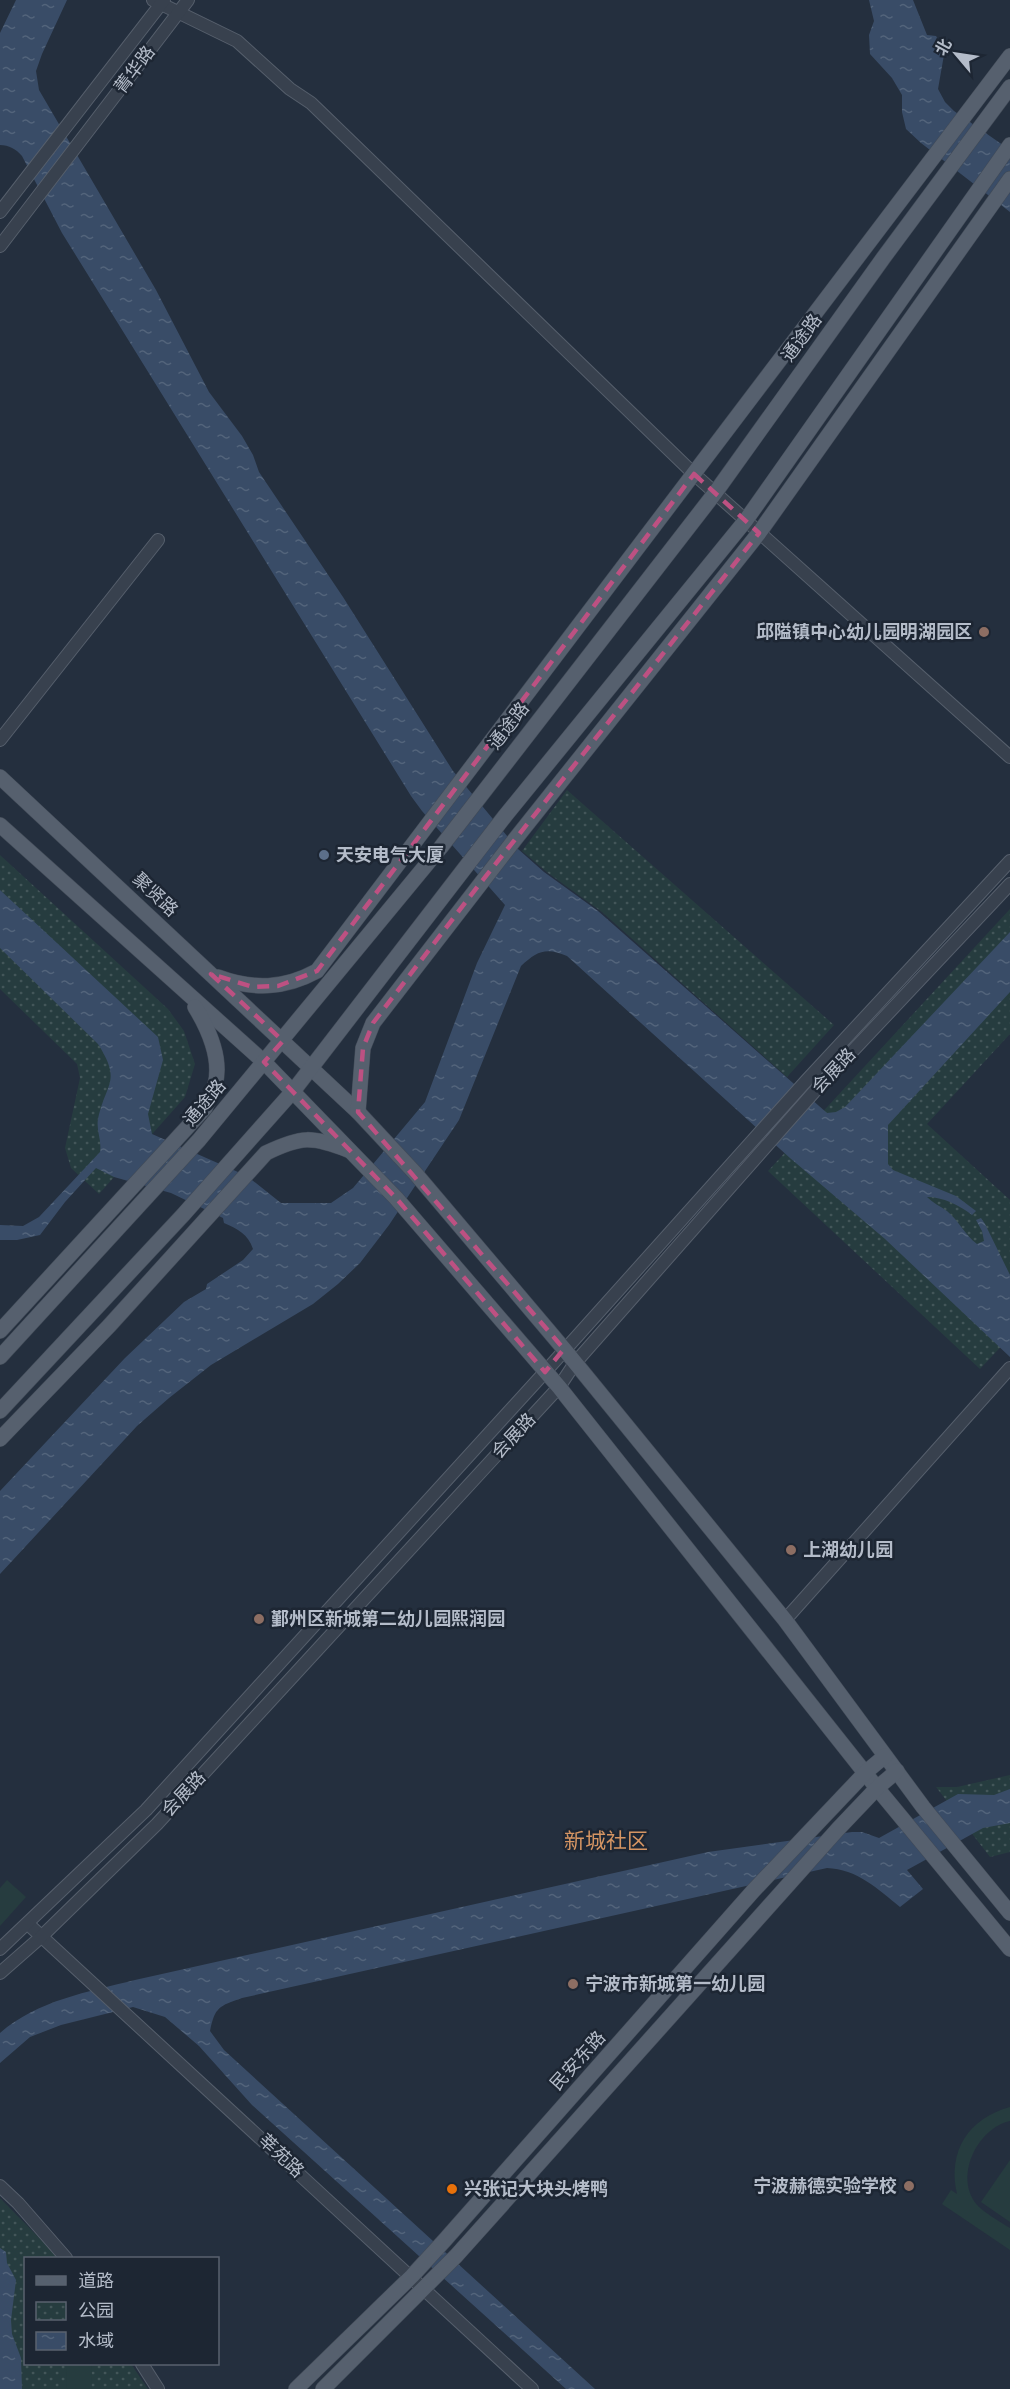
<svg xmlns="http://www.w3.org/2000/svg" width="1010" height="2389" viewBox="0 0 1010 2389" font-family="'Sofia Sans Condensed','Noto Sans SC',sans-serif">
  <defs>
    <pattern id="park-dots" width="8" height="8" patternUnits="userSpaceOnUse" patternTransform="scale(1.5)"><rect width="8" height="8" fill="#263c3f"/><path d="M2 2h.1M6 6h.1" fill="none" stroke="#435659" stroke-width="1.8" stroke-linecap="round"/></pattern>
    <pattern id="water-ripples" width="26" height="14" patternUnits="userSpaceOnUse" patternTransform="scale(1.5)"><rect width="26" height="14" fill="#394c67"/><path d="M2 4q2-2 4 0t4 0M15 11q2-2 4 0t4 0" fill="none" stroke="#53647b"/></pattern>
  </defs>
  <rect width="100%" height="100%" fill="#242f3e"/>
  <g fill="url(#park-dots)">
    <path d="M567 790 834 1025 787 1077 602 912 548 873 522 851Z"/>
    <path d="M0 855 168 1009 184 1031 195 1064 185 1097 99 1194 71 1168 65 1148 80 1078 77 1064 0 989Z"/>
    <path d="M1010 909V1034L927 1124 1010 1200V1337L980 1369 768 1171Z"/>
    <path d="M1010 1775V1852L990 1857 936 1787H957Z"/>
    <path d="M0 2198 59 2258H26V2364H131L148 2389H0Z"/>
  </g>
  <g fill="#263c3f">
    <path d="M7 1880 26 1897 0 1926V1888Z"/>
    <path d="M1010 2107V2121C977 2128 952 2179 979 2207 988 2215 1000 2222 1010 2228V2250L942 2204 951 2190 957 2194C947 2151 969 2118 1010 2107Z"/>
    <path d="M1010 2160V2222L981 2202Z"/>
    <path d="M67 2364H92L91 2389 66 2388Z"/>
  </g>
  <g fill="url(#water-ripples)">
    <path d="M16 0H67L42 54 36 71 39 90 156 290 209 392 242 436 253 455 259 472 343 597 453 771 518 849 544 872 598 911 827 1113 836 1112 845 1107 1010 932V992L888 1125V1164L893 1170 956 1196 976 1211 972 1215C959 1205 943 1197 927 1197 933 1203 940 1206 947 1211 959 1221 965 1235 977 1244L984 1241 982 1231 976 1220 981 1218 985 1224 1010 1275V1357L885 1239 790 1158 567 956C546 947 537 951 521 966L459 1120 389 1225 360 1263 338 1284 313 1304 211 1365 169 1398 137 1426 0 1574V1491L125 1358 184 1302 206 1289 207 1284 243 1260 253 1249C248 1234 238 1229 224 1223L223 1218 171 1193 114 1177 96 1168 65 1202 40 1235 17 1240H0V1225L23 1226 39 1217 100 1152C102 1140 96 1131 98 1119 106 1082 122 1082 98 1044L0 948V890L158 1037 163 1060 148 1114 152 1134 247 1176 281 1203H331L353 1188 425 1102 477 963 505 905 422 811 411 796 62 233 22 156C16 149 9 145 0 145V33Z"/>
    <path d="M869 0H913L927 35 936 36 945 49 938 89 945 102 954 111 1010 150V212L921 143 906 129 902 112V95L892 78 870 54 869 35 874 21Z"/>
    <path d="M1010 1789V1823L983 1828 907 1870 923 1889 900 1907C878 1889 857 1869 827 1868L242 1998C219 2006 215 2007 210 2031L224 2050 595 2389H566L252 2105 199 2046 165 2017 133 2007 61 2025 30 2037 0 2063V2033C38 2000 88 1992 135 1980L708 1852 852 1832H862L879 1838 958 1794 994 1795Z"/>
    <path d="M0 2248 6 2252 7 2263 16 2280 11 2320 12 2334 21 2358 22 2389H0Z"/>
  </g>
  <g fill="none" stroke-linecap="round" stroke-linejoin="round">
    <defs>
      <g id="minor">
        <path d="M153 0 237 41 290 89 311 103 694 474 1010 757"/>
        <path d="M0 212 164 0"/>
        <path d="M0 246 188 0"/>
        <path d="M0 740 158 540"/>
        <path d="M785 1620 1010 1368"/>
        <path d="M28 1924 532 2389"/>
        <path d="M0 1949 146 1810 545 1372 806 1081 1010 861"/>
        <path d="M0 1973 41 1937 157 1824 559 1387 575 1363 814 1092 1010 884"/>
        <path d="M0 2186 18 2203 66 2258"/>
        <path d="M142 2364 158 2389"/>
      </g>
      <g id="major">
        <path d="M0 777 358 1112 415 1173 564 1349 785 1620 923 1807 1010 1913"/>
        <path d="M0 825 264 1062 396 1198 559 1387 877 1788 1010 1949"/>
        <path d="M218 977C253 990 284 989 317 971L1010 56"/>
        <path d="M358 1112 363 1048 373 1023 516 838 759 533 1010 179"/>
        <path d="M0 1331 205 1108C208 1101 213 1093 215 1085 222 1059 208 1028 195 1007"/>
        <path d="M0 1357 199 1140 441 847 715 493 884 257 1010 87"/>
        <path d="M0 1411 183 1215 294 1090 505 816 746 520 1010 145"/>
        <path d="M0 1439 109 1326 266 1153C301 1136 312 1136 348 1150"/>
        <path d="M296 2389 412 2276 444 2241 754 1890 866 1772 885 1756"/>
        <path d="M323 2389 456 2256 838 1829 877 1788 897 1771"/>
      </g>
    </defs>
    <use href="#minor" stroke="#565f6c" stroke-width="14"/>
    <use href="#major" stroke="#414a57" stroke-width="16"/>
    <use href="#minor" stroke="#38414e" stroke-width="12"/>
    <use href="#major" stroke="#56606e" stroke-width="15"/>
  </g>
  <path fill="none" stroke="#bd5182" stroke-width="4.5" stroke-dasharray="12 8" stroke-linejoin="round" d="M694 474 759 533 478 886 373 1023 363 1048 358 1112 564 1349 545 1372 396 1198 264 1062 283 1041 211 974 253 987 278 986 317 971Z"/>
  <g fill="#8d6e63" stroke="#1d2633" stroke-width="2">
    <circle cx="984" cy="632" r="6"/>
    <circle cx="791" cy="1550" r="6"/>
    <circle cx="259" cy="1619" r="6"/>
    <circle cx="573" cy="1984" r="6"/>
    <circle cx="909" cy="2186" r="6"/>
  </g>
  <circle fill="#5c6f8a" stroke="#1d2633" stroke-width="2" cx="324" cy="855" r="6"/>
  <circle fill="#e8710a" stroke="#1d2633" stroke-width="2" cx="452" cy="2189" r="6"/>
  <g text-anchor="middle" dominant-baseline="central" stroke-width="5" stroke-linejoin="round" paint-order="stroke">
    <g font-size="18" fill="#b4bcc9" stroke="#1d2633">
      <text transform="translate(135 70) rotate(-53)">菁华路</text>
      <text transform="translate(802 338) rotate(-54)">通途路</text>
      <text transform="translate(509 726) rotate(-52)">通途路</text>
      <text transform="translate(155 895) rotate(43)">聚贤路</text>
      <text transform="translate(834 1071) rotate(-47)">会展路</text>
      <text transform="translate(205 1103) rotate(-50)">通途路</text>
      <text transform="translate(514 1436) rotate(-47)">会展路</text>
      <text transform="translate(184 1794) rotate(-47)">会展路</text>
      <text transform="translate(578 2061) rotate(-48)">民安东路</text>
      <text transform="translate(281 2156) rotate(43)">莘苑路</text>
    </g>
    <g font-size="18" font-weight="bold" fill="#b4bcc9" stroke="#1d2633" text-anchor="start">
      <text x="972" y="632" text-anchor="end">邱隘镇中心幼儿园明湖园区</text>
      <text x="336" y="855">天安电气大厦</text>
      <text x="803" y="1550">上湖幼儿园</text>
      <text x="271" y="1619">鄞州区新城第二幼儿园熙润园</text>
      <text x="585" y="1984">宁波市新城第一幼儿园</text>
      <text x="897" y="2186" text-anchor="end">宁波赫德实验学校</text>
      <text x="464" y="2189">兴张记大块头烤鸭</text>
    </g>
    <g font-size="21" fill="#d59563" stroke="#1d2633">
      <text x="606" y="1841">新城社区</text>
    </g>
  </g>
  <rect x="24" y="2257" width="195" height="108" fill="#1d2633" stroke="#59626f" stroke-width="1.5"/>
  <rect x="36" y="2276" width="30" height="9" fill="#56606e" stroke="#59626f" stroke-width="1.5"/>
  <text x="78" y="2287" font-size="18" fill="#b4bcc9">道路</text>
  <rect x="36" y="2302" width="30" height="18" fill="url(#park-dots)" stroke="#59626f" stroke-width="1.5"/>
  <text x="78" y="2317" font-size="18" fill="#b4bcc9">公园</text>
  <rect x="36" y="2332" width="30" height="18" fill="url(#water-ripples)" stroke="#59626f" stroke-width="1.5"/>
  <text x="78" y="2347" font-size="18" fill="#b4bcc9">水域</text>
  <g transform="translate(956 54) rotate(299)" stroke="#1d2633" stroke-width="4.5" paint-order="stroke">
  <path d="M0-4.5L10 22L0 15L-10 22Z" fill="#b4bcc9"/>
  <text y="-9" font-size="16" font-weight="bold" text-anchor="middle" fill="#b4bcc9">北</text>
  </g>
</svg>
